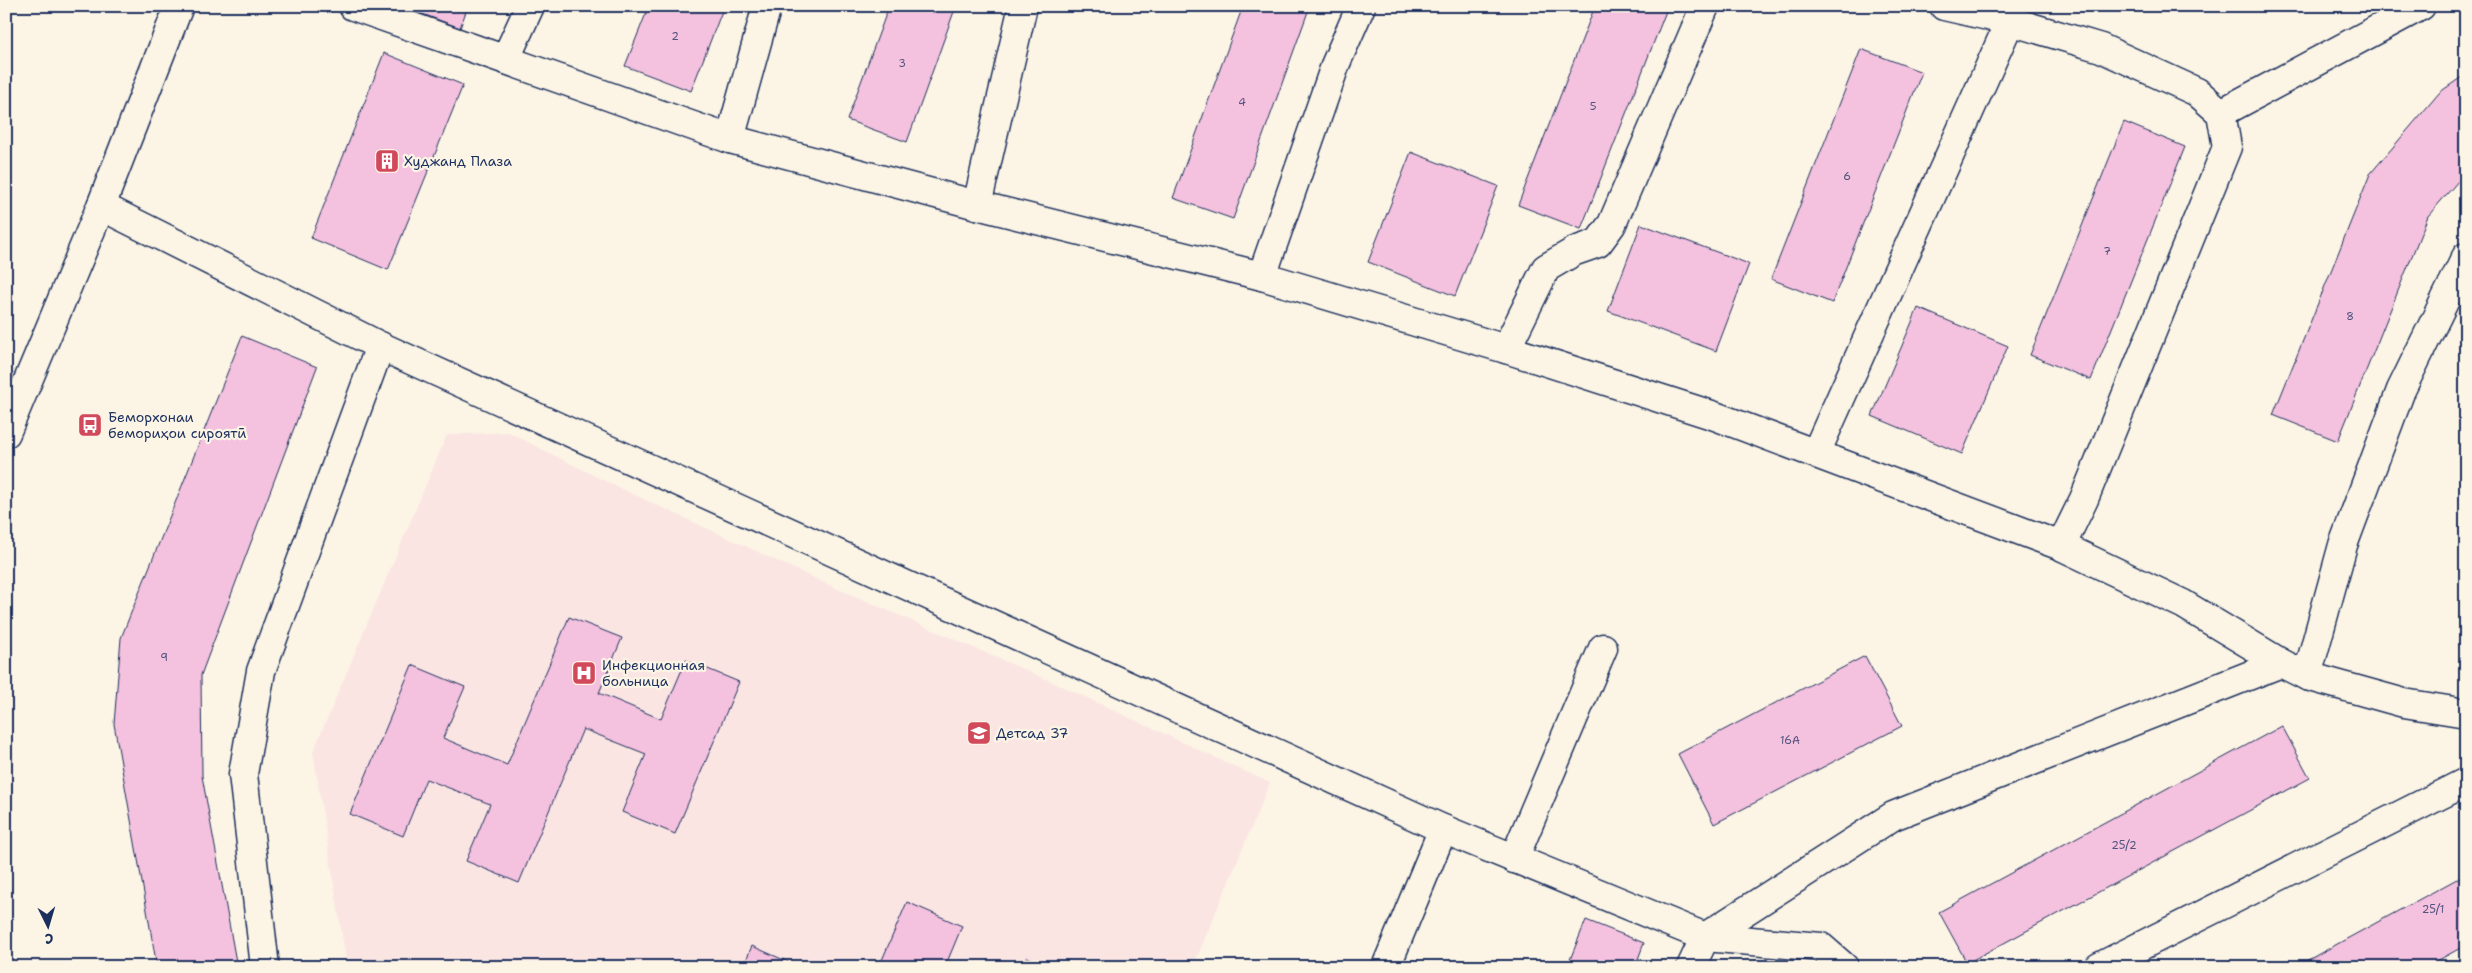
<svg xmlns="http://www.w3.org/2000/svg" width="2472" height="973" viewBox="0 0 2472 973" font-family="'Shantell Sans',sans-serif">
  <rect width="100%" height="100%" fill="#fcf5e5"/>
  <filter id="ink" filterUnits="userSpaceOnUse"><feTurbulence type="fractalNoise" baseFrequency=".02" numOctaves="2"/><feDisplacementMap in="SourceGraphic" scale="10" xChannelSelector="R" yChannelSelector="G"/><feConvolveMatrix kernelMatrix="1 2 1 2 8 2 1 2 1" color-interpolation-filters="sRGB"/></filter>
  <g filter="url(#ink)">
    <path fill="#fae5e3" d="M508 432 609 483 827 584 1053 682 1270 783 1193 967H347L313 752 447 435Z"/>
    <g fill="#f4c1de" stroke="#1b2f5e">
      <path d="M401 6H468L460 28Z"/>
      <path d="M649 6H724L691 91 625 66Z"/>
      <path d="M889 6H956L907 142 847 120Z"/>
      <path d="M1243 6H1310L1233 219 1173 198Z"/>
      <path d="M1595 6H1668L1581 229 1518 205Z"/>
      <path d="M1861 49 1922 72 1832 303 1771 279Z"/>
      <path d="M384 53 463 85 388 270 311 238Z"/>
      <path d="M2466 74V172L2428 216 2338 441 2273 415 2370 174 2440 92Z"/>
      <path d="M2124 122 2185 147 2091 380 2030 355Z"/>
      <path d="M1411 152 1498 186 1455 296 1368 262Z"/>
      <path d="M1641 224 1749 264 1716 351 1608 311Z"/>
      <path d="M1918 308 2008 346 1962 454 1872 416Z"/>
      <path d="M242 336 317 367 201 675 202 776 237 967H157L114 724 121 638Z"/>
      <path d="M569 617 622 638 599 693 661 719 686 660 739 682 675 834 622 812 646 754 583 729 519 883 466 861 490 804 426 779 403 836 350 814 412 665 465 687 443 738 507 765Z"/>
      <path d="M1865 656 1902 726 1714 824 1678 754Z"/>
      <path d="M2282 726 2310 778 1967 963 1939 912Z"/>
      <path d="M2466 874V945L2426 967H2295Z"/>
      <path d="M907 902 962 926 945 967H879Z"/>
      <path d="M1586 920 1644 943 1635 967H1567Z"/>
      <path d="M752 946 800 967H743Z"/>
      <path d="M1027 957 1051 967H1023Z"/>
    </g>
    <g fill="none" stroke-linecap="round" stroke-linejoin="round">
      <defs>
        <g id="minor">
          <path d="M353 6 730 139 977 205 1262 276 1506 349 1715 416 2061 546 2183 604 2281 663 2307 676 2404 703 2466 713"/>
          <path d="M1944 6 2010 21 2101 48 2197 92 2221 113 2227 147 2084 499 2061 546"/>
          <path d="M506 58 530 6"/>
          <path d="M2221 113 2421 6"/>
          <path d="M730 139 767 6"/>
          <path d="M977 205 1023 6"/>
          <path d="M101 206 380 346 1443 829 1705 937 1821 947 1844 967"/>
          <path d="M1262 276 1336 63 1361 6"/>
          <path d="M1506 349 1546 268 1575 251 1598 243 1612 224 1705 6"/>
          <path d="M1816 453 2010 21"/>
          <path d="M2307 676 2343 545 2401 390 2466 257"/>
          <path d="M1514 859 1603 648"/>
          <path d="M265 967 243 774 261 671 380 346"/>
          <path d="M1386 967 1443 829"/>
          <path d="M1691 967 1705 937 1893 816 2281 663"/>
          <path d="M2099 967 2466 782"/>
        </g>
        <path id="secondary" d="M6 433 101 206 179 6"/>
      </defs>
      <use href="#minor" stroke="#1b2f5e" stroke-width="31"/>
      <use href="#secondary" stroke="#1b2f5e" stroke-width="31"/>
      <use href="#minor" stroke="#fcf5e5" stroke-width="28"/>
      <use href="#secondary" stroke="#fcf5e5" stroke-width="28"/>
    </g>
  </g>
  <defs>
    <symbol id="building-square" viewBox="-11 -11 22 22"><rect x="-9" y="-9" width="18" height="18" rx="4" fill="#d1495b" stroke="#fcf5e5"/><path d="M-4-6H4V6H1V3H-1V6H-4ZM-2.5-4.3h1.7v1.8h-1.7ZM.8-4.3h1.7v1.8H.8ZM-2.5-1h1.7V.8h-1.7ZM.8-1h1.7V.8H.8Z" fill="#fff"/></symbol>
    <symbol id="bus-square" viewBox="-11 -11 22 22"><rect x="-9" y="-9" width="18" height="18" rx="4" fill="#d1495b" stroke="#fcf5e5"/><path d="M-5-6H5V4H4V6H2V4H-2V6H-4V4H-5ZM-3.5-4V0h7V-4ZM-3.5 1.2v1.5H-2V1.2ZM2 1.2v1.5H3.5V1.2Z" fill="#fff"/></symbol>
    <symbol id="hospital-square" viewBox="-11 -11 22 22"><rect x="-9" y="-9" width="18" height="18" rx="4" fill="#d1495b" stroke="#fcf5e5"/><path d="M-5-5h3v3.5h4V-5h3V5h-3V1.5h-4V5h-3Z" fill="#fff"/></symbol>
    <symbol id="school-square" viewBox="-11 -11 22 22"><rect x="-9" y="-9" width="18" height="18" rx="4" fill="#d1495b" stroke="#fcf5e5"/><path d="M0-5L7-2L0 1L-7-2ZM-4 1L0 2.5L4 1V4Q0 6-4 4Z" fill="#fff"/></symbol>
  </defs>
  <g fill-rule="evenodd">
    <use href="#building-square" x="373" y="147" width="28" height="28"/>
    <use href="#bus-square" x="76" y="411" width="28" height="28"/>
    <use href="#hospital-square" x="570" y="659" width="28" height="28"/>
    <use href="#school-square" x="965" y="719" width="28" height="28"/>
  </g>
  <g text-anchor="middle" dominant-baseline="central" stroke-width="4.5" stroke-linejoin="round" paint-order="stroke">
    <g font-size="11" fill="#51547e">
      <text x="675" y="36">2</text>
      <text x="902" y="63">3</text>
      <text x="1242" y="102">4</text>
      <text x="1593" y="106">5</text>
      <text x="1847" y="176">6</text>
      <text x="2107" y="251">7</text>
      <text x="2350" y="316">8</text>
      <text x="164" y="657">9</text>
      <text x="1790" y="740">16А</text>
      <text x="2124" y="845">25/2</text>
      <text x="2433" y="909">25/1</text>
    </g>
    <g font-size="14" fill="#1b2f5e" stroke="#fcf5e5" text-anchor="start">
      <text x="404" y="161">Худжанд Плаза</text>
      <text x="108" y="417">Беморхонаи<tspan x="108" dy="16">бемориҳои сироятӣ</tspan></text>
      <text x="602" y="665">Инфекционная<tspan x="602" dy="16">больница</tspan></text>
      <text x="996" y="733">Детсад 37</text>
    </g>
  </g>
  <rect width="2472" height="973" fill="none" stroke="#fcf5e5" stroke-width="25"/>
  <rect x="12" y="12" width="2447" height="948" fill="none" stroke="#1b2f5e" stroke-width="2" filter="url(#ink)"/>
  <g transform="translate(48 926) rotate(175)" stroke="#fcf5e5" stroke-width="4" paint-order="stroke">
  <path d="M0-4L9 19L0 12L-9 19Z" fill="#1b2f5e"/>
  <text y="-8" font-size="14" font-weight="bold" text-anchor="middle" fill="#1b2f5e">С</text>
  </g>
</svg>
